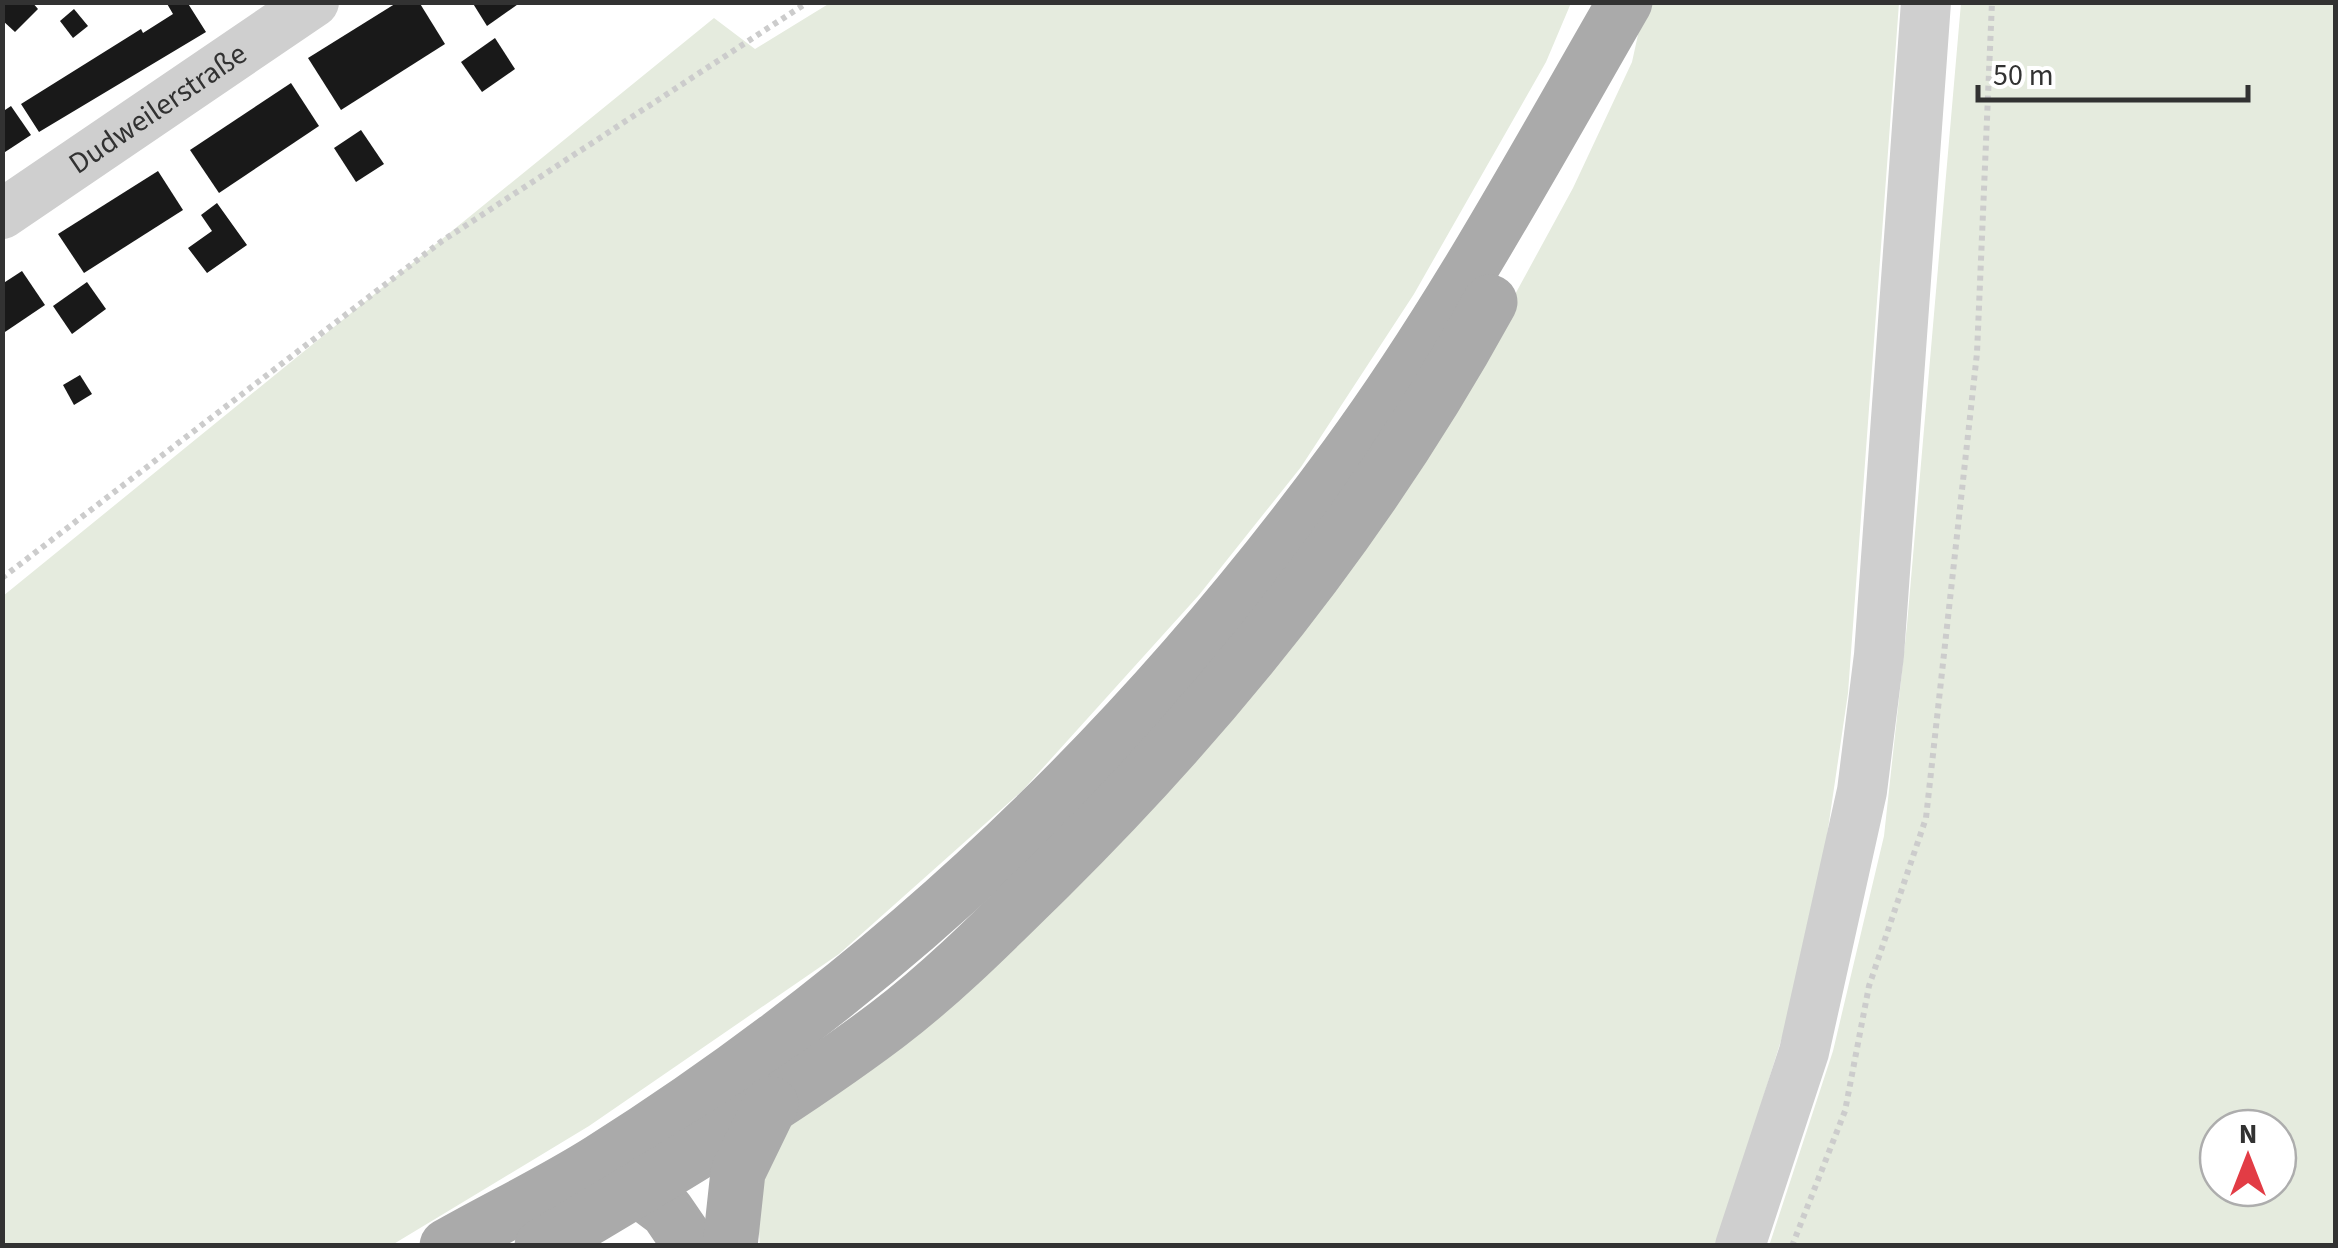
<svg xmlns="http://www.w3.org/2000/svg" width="2338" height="1248" viewBox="0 0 2338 1248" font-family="'Source Sans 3',sans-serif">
  <rect width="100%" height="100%" fill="#fff"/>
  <g fill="#e5ebde" fill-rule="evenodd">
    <path d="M830 3H1571L1546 62 1414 294 1301 467 1199 595 1022 791 839 954 589 1126 392 1245 3 1246V596L714 18 755 49Z"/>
    <path d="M1645 3H1899L1848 693 1819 890 1784 1031 1717 1245 760 1246C755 1190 764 1165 794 1120L1482 355 1573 188 1632 62Z"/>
    <path d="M1961 3H2335V1245L1769 1246 1833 1051 1884 836 1907 625ZM2218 1128H2278V1188H2218Z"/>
  </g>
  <g fill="#191919">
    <path d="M2 2H32L38 9 15 32 2 20Z"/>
    <path d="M166 2H187L206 32 39 132 21 104 141 29 143 33 173 14Z"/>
    <path d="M398 2H419L445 44 341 110 308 58Z"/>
    <path d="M472 2H521L487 26Z"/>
    <path d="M74 9 88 26 73 38 60 21Z"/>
    <path d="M495 38 515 69 482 92 461 62Z"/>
    <path d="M291 83 319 126 219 193 190 150Z"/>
    <path d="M11 106 31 135 2 154V112Z"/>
    <path d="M361 130 384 164 356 182 334 148Z"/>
    <path d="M158 171 183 210 84 273 58 234Z"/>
    <path d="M217 203 247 245 207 273 188 248 212 231 201 215Z"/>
    <path d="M22 271 45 305 2 334V284Z"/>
    <path d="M87 282 106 309 72 334 53 306Z"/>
    <path d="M80 375 92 394 74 405 63 385Z"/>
  </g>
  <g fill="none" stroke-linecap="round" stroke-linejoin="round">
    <g stroke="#ccc" stroke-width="6" stroke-dasharray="5 5" stroke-linecap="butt">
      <path d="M2 578 442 241 808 2"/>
      <path d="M1792 1246 1845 1111 1869 986 1926 818 1977 353 1992 2"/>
    </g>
    <g stroke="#cfcfcf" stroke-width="50">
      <path id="s1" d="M2 214 314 2"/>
      <path d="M1740 1246 1804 1052 1862 791 1879 655 1926 2"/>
    </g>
    <g stroke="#aaa" stroke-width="55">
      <path d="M611 1169 667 1211 691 1246"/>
      <path d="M447 1246C498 1217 551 1192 600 1161 893 976 1142 736 1346 457 1451 314 1536 156 1625 2"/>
      <path d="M542 1246C659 1176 778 1107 887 1025 945 981 997 928 1049 877 1221 707 1374 514 1490 302"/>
      <path d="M730 1246 738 1172 771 1104"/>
    </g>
  </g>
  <g text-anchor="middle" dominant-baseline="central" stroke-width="10" stroke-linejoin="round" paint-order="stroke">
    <g font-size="30" fill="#323232" stroke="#fff">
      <text stroke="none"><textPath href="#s1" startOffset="188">Dudweilerstraße</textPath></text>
    </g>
  </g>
  <rect width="2338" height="1248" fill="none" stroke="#323232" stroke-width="10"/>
  <g transform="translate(2248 1158)"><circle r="48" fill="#ffffff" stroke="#adadad" stroke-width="2.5"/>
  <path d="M0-8L18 38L0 25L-18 38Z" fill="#e23c45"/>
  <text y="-15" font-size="28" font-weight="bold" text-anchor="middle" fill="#323232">N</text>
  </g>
  <path d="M1978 85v15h270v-15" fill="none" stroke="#323232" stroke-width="5"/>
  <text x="1993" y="85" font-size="30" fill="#323232" stroke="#ffffff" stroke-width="8" paint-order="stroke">50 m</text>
</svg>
